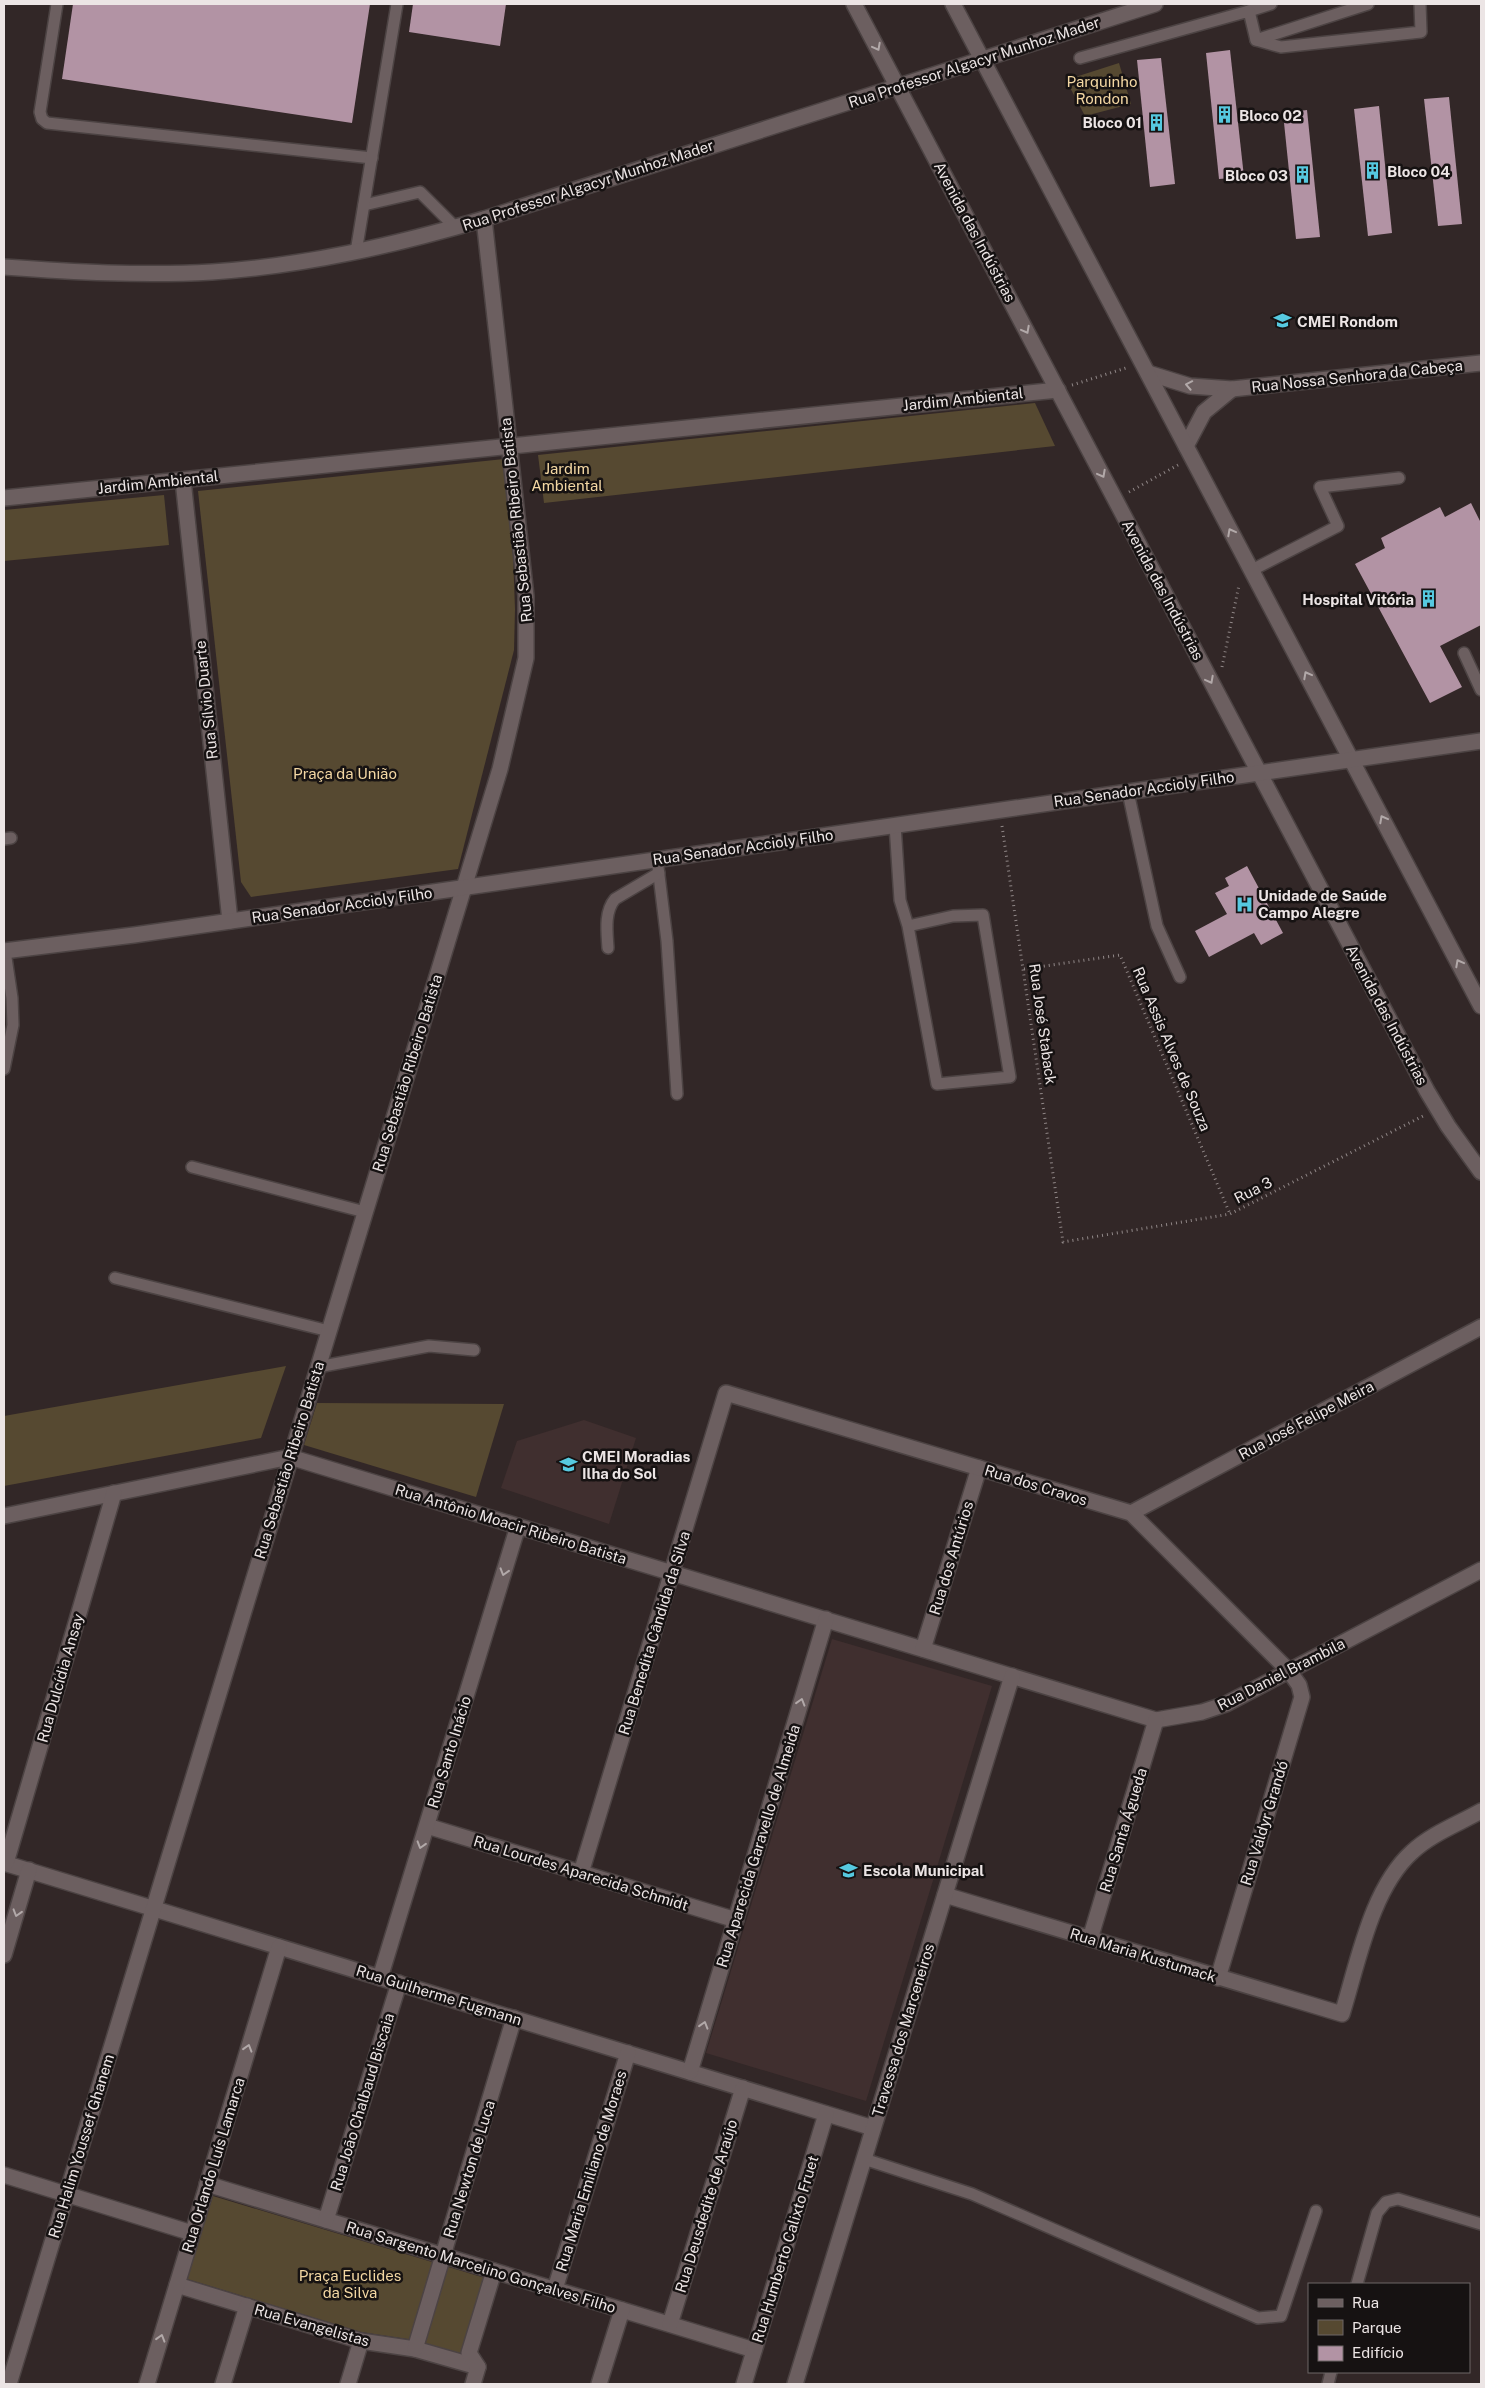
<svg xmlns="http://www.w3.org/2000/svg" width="1485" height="2388" viewBox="0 0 1485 2388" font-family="'Public Sans',sans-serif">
  <rect width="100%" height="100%" fill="#322727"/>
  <g fill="#402f2f">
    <path d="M584 1420 636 1438 609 1524 501 1488 517 1441Z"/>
    <path d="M832 1639 992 1686 866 2101 706 2053Z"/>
  </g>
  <g fill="#564931">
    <path d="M1119 63 1131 104 1085 116 1066 80Z"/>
    <path d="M1035 403 1055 446 544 503 538 455Z"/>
    <path d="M504 459 513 555 515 609 514 650 458 869 251 897 241 882 198 491Z"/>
    <path d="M164 495 169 545 4 561V510Z"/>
    <path d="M286 1366 261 1438 4 1486V1416Z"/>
    <path d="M317 1403 504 1404 476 1497 304 1445Z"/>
    <path d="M213 2196 485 2278 462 2355 407 2339 361 2332 187 2279Z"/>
  </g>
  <g fill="#b293a4">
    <path d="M73 4H370L352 123 62 79Z"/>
    <path d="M413 4H506L500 46 409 32Z"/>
    <path d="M1230 50 1244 177 1219 179 1206 53Z"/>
    <path d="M1161 58 1175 184 1150 187 1137 60Z"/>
    <path d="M1449 97 1462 224 1438 226 1424 99Z"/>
    <path d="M1379 106 1392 233 1368 236 1354 109Z"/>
    <path d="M1307 110 1320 237 1296 239 1283 113Z"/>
    <path d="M1471 503 1481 523V625L1440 646 1462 687 1430 703 1355 564 1385 548 1381 538 1440 507 1445 517Z"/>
    <path d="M1247 866 1283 933 1261 945 1254 933 1209 957 1195 931 1227 914 1215 893 1229 886 1225 878Z"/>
  </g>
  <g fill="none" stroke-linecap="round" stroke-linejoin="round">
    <defs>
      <g id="lane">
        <path d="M57 4 40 112 42 119 47 123 372 158"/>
        <path d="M1249 11 1271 4"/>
        <path d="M1256 40 1281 47 1421 32 1420 4"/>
        <path d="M1080 58 1249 11 1256 40 1368 4"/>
        <path d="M364 205 420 192 455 227"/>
        <path d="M356 252 397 4"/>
        <path d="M1252 570 1338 526 1320 487 1399 478"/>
        <path d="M1464 653 1481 690"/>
        <path d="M1128 792 1157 926 1180 977"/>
        <path d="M895 825 900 900 908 926 937 1084 1010 1077 983 915 953 916 908 926"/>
        <path d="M4 839 11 838"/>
        <path d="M657 859 667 941 677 1094"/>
        <path d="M608 948C607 932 604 912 615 899L659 873"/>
        <path d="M4 1069 13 1025 12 998 5 951"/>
        <path d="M192 1167 365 1212"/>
        <path d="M115 1278 329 1331"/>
        <path d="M318 1367 429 1346 474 1350"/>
        <path d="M864 2159 972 2194 1258 2318 1281 2316 1316 2211"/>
        <path d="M1357 2284 1377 2213 1386 2202 1398 2199 1481 2224"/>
        <path d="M1328 2384 1331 2372"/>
      </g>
      <g id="street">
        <path d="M1148 373 1190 386 1232 389 1481 363"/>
        <path d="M1186 446 1204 412 1232 389"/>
        <path d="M183 480 230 921"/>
        <path d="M4 498 1058 390"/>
        <path d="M1131 1513 1481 1327"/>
        <path d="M4 1516 290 1457 1156 1720 1202 1712 1226 1704 1481 1570"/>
        <path d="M923 1649 979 1468"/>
        <path d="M427 1826 736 1920"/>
        <path d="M4 1863 873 2128"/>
        <path d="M6 1863 114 1493"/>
        <path d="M581 1873 726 1393 1131 1513 1289 1671 1299 1685 1302 1697 1218 1978"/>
        <path d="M945 1895 1342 2014C1358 1963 1371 1889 1412 1852 1431 1834 1458 1824 1481 1811"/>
        <path d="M1090 1939 1156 1720"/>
        <path d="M4 1955 29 1870"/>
        <path d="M380 1978 518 1526"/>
        <path d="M690 2072 826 1619"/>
        <path d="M4 2175 192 2233"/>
        <path d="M207 2184 754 2350"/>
        <path d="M326 2220 399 1983"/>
        <path d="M177 2285 361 2341 415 2349 478 2367"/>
        <path d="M555 2289 628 2053"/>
        <path d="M670 2324 743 2088"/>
        <path d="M415 2349 514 2018"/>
        <path d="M9 2384 500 769 526 658V596L484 219"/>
        <path d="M147 2384 279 1947"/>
        <path d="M223 2384 247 2306"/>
        <path d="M348 2384 361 2341"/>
        <path d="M473 2384 478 2367 469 2353 494 2271"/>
        <path d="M599 2384 622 2310"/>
        <path d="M744 2384 826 2114"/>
        <path d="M795 2384 1012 1676"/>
      </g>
      <g id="secondary">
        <path d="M854 4 1427 1091 1448 1126 1481 1172"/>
        <path d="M953 4 1481 1006"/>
        <path d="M4 267C73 272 143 276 212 272 305 266 395 245 484 219L1155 4"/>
        <path d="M4 951 134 935 1481 741"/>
      </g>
    </defs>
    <use href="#lane" stroke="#4c4343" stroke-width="14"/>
    <use href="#street" stroke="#4c4343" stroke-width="18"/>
    <use href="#secondary" stroke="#4c4343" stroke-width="18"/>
    <g stroke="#908787" stroke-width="3" stroke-dasharray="1 4" stroke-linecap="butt">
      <path d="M1072 385 1126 368"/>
      <path d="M1129 492 1178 465"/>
      <path d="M1222 667 1239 585"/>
      <path d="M1002 826 1063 1242 1230 1214 1423 1116"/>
      <path d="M1024 969 1120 955 1230 1214"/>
    </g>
    <use href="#lane" stroke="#6c5f60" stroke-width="11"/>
    <use href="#street" stroke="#6c5f60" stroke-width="15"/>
    <use href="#secondary" stroke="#6c5f60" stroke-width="15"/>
  </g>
  <defs><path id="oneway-chevron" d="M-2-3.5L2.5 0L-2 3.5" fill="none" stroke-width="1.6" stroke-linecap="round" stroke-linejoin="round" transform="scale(1.25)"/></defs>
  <g stroke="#b2a9a9">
    <use href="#oneway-chevron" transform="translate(877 47) rotate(62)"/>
    <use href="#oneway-chevron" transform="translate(1026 330) rotate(62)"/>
    <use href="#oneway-chevron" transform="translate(1189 385) rotate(-169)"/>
    <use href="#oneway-chevron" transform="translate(1102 474) rotate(62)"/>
    <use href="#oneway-chevron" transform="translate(1231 532) rotate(-118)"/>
    <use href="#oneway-chevron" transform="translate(1307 675) rotate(-118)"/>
    <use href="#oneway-chevron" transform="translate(1210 680) rotate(62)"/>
    <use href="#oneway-chevron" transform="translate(1383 819) rotate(-118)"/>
    <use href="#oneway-chevron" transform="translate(1459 963) rotate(-118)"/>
    <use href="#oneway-chevron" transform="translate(504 1572) rotate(107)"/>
    <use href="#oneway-chevron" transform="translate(801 1702) rotate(-73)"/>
    <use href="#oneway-chevron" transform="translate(421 1845) rotate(107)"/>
    <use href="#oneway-chevron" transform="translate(17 1913) rotate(107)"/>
    <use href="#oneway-chevron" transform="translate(704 2025) rotate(-73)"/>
    <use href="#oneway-chevron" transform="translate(248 2048) rotate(-73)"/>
    <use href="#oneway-chevron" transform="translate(161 2338) rotate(-73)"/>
  </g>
  <defs>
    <symbol id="building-bare" viewBox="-9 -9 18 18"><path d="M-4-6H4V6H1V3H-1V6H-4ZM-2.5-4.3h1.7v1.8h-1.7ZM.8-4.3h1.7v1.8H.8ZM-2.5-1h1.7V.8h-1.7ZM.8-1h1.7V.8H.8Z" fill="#56c9e0" stroke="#161212" stroke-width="2.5" paint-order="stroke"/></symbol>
    <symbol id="school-bare" viewBox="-9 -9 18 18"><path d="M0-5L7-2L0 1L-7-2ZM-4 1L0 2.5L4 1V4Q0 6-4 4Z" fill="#56c9e0" stroke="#161212" stroke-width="2.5" paint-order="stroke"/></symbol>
    <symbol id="hospital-bare" viewBox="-9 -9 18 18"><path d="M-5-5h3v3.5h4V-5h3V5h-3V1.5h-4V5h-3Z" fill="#56c9e0" stroke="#161212" stroke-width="2.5" paint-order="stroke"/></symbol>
  </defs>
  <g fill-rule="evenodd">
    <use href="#building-bare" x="1212" y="102" width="25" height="25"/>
    <use href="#building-bare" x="1144" y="110" width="25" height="25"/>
    <use href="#building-bare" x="1360" y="158" width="25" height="25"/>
    <use href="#building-bare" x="1290" y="162" width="25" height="25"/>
    <use href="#school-bare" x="1270" y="308" width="25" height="25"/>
    <use href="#building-bare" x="1416" y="586" width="25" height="25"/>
    <use href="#hospital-bare" x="1232" y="892" width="25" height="25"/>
    <use href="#school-bare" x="556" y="1452" width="25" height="25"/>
    <use href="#school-bare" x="836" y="1858" width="25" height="25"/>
  </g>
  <g text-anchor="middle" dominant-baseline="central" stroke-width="5" stroke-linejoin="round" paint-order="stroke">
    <g font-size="15" fill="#ece5e5" stroke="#161212">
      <text transform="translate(974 62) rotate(-18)">Rua Professor Algacyr Munhoz Mader</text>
      <text transform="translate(588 185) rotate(-18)">Rua Professor Algacyr Munhoz Mader</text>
      <text transform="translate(975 232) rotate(62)">Avenida das Indústrias</text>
      <text transform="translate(1357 376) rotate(-6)">Rua Nossa Senhora da Cabeça</text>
      <text transform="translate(963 399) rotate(-6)">Jardim Ambiental</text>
      <text transform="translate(158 482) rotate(-6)">Jardim Ambiental</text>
      <text transform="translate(516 520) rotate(-96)">Rua Sebastião Ribeiro Batista</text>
      <text transform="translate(1163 590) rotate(62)">Avenida das Indústrias</text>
      <text transform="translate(206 700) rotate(-96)">Rua Sílvio Duarte</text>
      <text transform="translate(1144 789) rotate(-8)">Rua Senador Accioly Filho</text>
      <text transform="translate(743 847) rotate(-8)">Rua Senador Accioly Filho</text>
      <text transform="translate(342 905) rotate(-8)">Rua Senador Accioly Filho</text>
      <text transform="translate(1387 1015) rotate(62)">Avenida das Indústrias</text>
      <text transform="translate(1043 1024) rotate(82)">Rua José Staback</text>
      <text transform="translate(1172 1049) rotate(67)">Rua Assis Alves de Souza</text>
      <text transform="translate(407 1073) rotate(-73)">Rua Sebastião Ribeiro Batista</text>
      <text transform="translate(1253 1190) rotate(-27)">Rua 3</text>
      <text transform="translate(1306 1420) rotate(-28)">Rua José Felipe Meira</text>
      <text transform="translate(289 1460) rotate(-73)">Rua Sebastião Ribeiro Batista</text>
      <text transform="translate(1036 1485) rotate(17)">Rua dos Cravos</text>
      <text transform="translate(511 1524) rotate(17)">Rua Antônio Moacir Ribeiro Batista</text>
      <text transform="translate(951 1558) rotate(-73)">Rua dos Antúrios</text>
      <text transform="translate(654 1633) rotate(-73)">Rua Benedita Cândida da Silva</text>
      <text transform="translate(1281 1674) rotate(-27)">Rua Daniel Brambila</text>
      <text transform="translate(60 1678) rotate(-74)">Rua Dulcídia Ansay</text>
      <text transform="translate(449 1752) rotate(-73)">Rua Santo Inácio</text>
      <text transform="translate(1264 1823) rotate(-73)">Rua Valdyr Grandó</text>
      <text transform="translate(1123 1830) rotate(-73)">Rua Santa Águeda</text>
      <text transform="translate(758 1846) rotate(-73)">Rua Aparecida Garavello de Almeida</text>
      <text transform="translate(581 1873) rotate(17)">Rua Lourdes Aparecida Schmidt</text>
      <text transform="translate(1143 1955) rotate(17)">Rua Maria Kustumack</text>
      <text transform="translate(439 1995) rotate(17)">Rua Guilherme Fugmann</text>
      <text transform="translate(903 2030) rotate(-73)">Travessa dos Marceneiros</text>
      <text transform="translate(362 2102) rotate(-73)">Rua João Chalbaud Biscaia</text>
      <text transform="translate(81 2146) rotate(-73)">Rua Halim Youssef Ghanem</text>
      <text transform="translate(213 2165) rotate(-73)">Rua Orlando Luís Lamarca</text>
      <text transform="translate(469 2169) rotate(-73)">Rua Newton de Luca</text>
      <text transform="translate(591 2171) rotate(-73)">Rua Maria Emiliano de Moraes</text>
      <text transform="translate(706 2206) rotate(-73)">Rua Deusdedite de Araújo</text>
      <text transform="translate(785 2249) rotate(-73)">Rua Humberto Calixto Fruet</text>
      <text transform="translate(481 2267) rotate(17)">Rua Sargento Marcelino Gonçalves Filho</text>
      <text transform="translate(312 2325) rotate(16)">Rua Evangelistas</text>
    </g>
    <g font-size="15" fill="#f3d7a3" stroke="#161212">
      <text x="1102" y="81">Parquinho<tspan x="1102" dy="17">Rondon</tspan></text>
      <text x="567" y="468">Jardim<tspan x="567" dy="17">Ambiental</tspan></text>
      <text x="345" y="773">Praça da União</text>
      <text x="350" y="2275">Praça Euclides<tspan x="350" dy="17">da Silva</tspan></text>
    </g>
    <g font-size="15" font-weight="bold" fill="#ece5e5" stroke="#161212" text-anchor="start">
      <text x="1239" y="115">Bloco 02</text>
      <text x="1142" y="122" text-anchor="end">Bloco 01</text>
      <text x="1387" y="171">Bloco 04</text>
      <text x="1288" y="175" text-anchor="end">Bloco 03</text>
      <text x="1297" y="321">CMEI Rondom</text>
      <text x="1414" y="599" text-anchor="end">Hospital Vitória</text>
      <text x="1258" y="895">Unidade de Saúde<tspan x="1258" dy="17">Campo Alegre</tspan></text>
      <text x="582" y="1456">CMEI Moradias<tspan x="582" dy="17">Ilha do Sol</tspan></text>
      <text x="863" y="1870">Escola Municipal</text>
    </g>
  </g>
  <rect width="1485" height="2388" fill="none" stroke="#ece5e5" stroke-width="10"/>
  <rect x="1308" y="2283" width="162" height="90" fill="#161212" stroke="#6c6666"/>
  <rect x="1318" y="2299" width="25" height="8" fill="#6c5f60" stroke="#6c6666"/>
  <text x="1352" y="2308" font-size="15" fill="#ece5e5">Rua</text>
  <rect x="1318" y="2320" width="25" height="15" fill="#564931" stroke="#6c6666"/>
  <text x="1352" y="2333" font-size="15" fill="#ece5e5">Parque</text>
  <rect x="1318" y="2346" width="25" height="15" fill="#b293a4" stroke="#6c6666"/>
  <text x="1352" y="2358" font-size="15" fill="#ece5e5">Edifício</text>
</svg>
